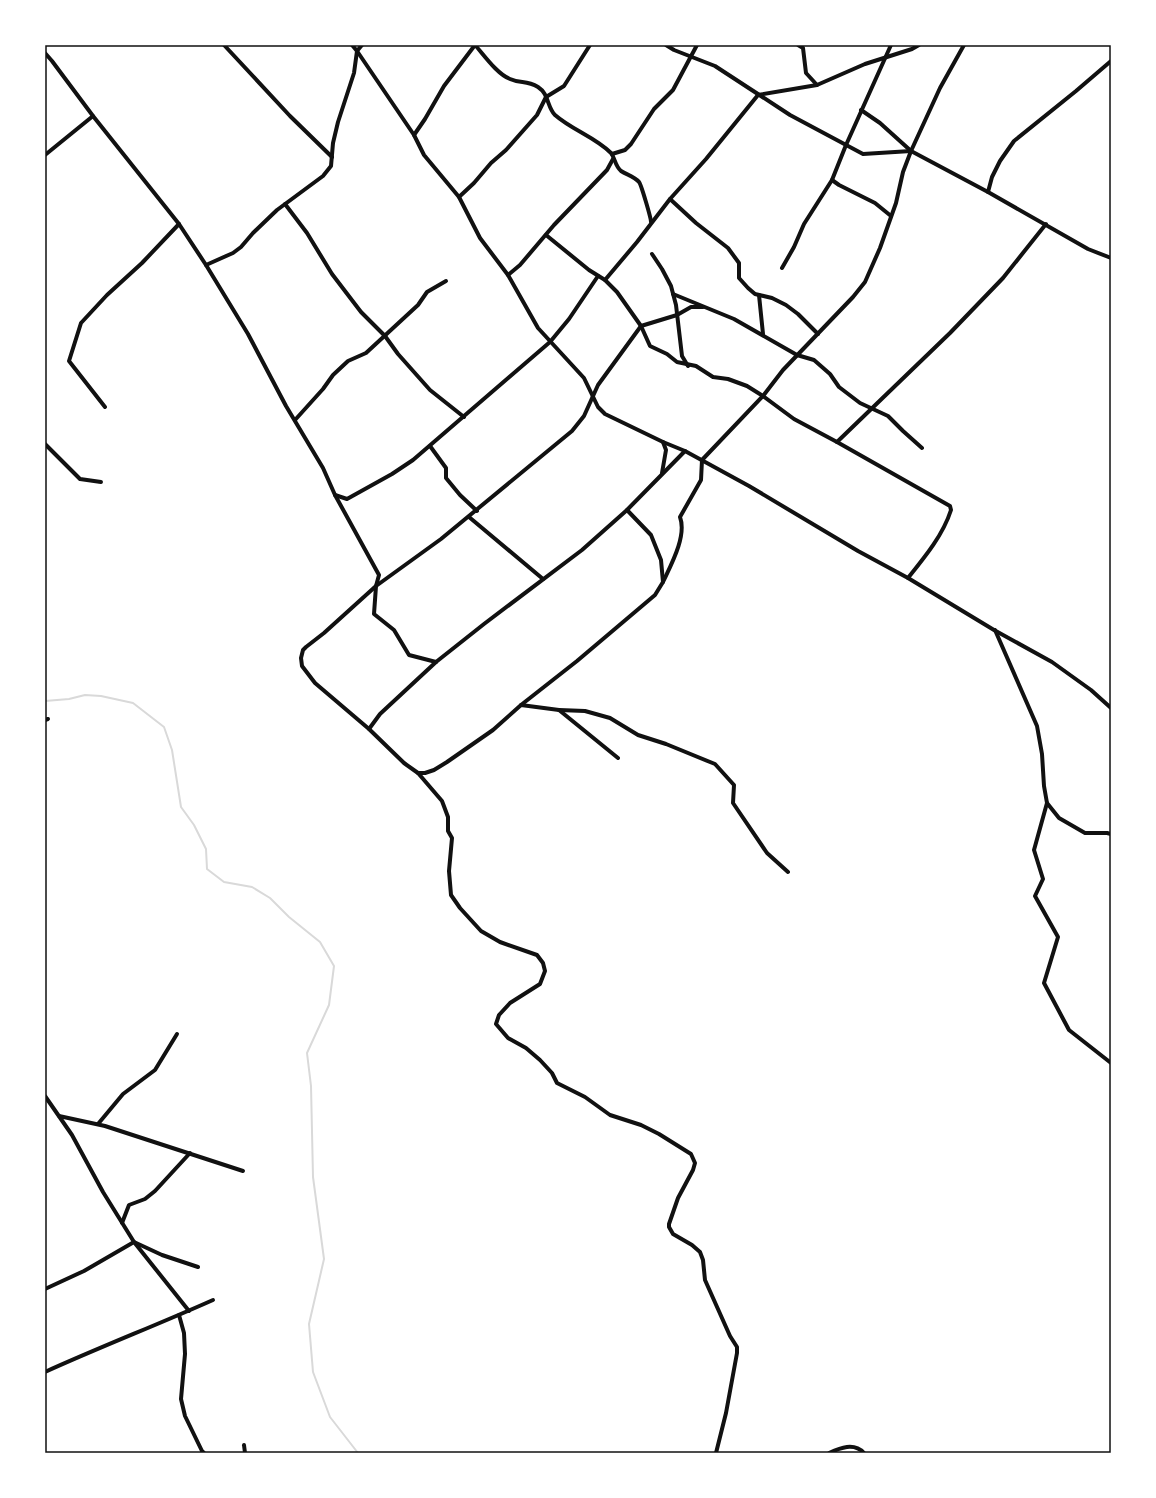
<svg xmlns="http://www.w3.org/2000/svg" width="1156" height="1498" viewBox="0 0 1156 1498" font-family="Lato,sans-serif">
  <rect width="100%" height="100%" fill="#fff"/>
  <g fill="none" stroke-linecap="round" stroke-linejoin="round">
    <path stroke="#d9d9d9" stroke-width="2" d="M45 701 69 699 85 695 101 696 133 703 164 727 172 750 181 807 194 825 206 849 207 869 224 882 252 887 270 898 289 917 320 942 334 966 329 1005 307 1053 311 1086 313 1177 324 1259 309 1324 313 1372 330 1417 358 1453"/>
    <g stroke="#111" stroke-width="4">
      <path d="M224 45 290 116 332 157"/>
      <path d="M352 45 357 51 414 135 424 155 459 197 480 238 508 275 538 328 584 378 598 407 605 414 663 442 685 451 749 486 858 551 908 578 994 630 1052 662 1091 690 1111 708"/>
      <path d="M475 45C484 55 497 74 510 79 521 84 526 80 538 87 549 94 547 107 555 115 572 130 595 137 611 153 615 158 615 166 621 171 627 175 634 176 639 182 641 184 651 218 651 222"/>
      <path d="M666 45 674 50 715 66 790 115 863 154 911 151"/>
      <path d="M798 45 803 48 806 73 817 85"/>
      <path d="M45 53 52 61 93 116 179 224 206 265 248 334 286 406 323 468 335 495 379 575 376 586 374 614 394 630 409 655 436 662"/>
      <path d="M861 110 880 123 911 151 988 192 1088 249 1111 258"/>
      <path d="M414 135 425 119 444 86 475 45"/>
      <path d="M612 154 625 150 631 144 654 109 673 90 697 45"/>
      <path d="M45 155 93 116"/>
      <path d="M832 180 839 185 875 203 891 216"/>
      <path d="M988 192 992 177 1000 161 1014 141 1076 91 1111 61"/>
      <path d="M459 197 474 183 491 163 506 150 537 115 546 97 564 86 590 45"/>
      <path d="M670 199 696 223 728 248 739 263V278L748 288 755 294 772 298 786 305 798 314 818 334"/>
      <path d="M285 204 307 233 332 274 361 312 385 336 398 354 430 390 464 417"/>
      <path d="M546 235 589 270 605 280 617 292 641 326 650 346 667 354 677 362 696 366 713 377 728 379 747 386 763 396 794 419 837 442 950 506 951 510C943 535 925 557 908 578"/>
      <path d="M652 254 662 269 671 286 676 305 682 356 688 366"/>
      <path d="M206 265 233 253 241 247 253 233 277 210 323 176 331 166 333 143 338 122 354 73 357 51 362 45"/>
      <path d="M782 268 794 247 804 224 832 180 846 145 891 45"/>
      <path d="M508 275 520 265 554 225 607 170 613 159"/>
      <path d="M605 280 637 242 670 199 706 159 758 95 817 85 865 64 912 49 919 45"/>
      <path d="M673 294 734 319 797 355 814 360 830 374 839 387 860 403 888 416 903 431 922 448"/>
      <path d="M759 295 763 334"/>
      <path d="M105 407 69 361 81 323 107 295 142 263 179 224"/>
      <path d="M295 420 323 389 333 375 348 361 366 353 418 305 427 292 446 281"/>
      <path d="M837 442 950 333 1003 278 1046 224"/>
      <path d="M45 444 80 479 101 482"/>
      <path d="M430 446 446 468V478L460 495 477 511"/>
      <path d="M662 473 666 450 663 442"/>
      <path d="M335 495 347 499 392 474 413 460 550 342 569 319 598 276"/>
      <path d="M469 517 543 579"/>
      <path d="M663 582C671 565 687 536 680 517L701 480 702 460 763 396 783 370 853 297 865 282 880 248 896 203 903 172 911 151 940 88 964 45"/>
      <path d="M995 630 1037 726 1042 754 1044 786 1047 803 1059 818 1085 833H1107L1111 834"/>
      <path d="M521 705 577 661 655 595 663 582 661 560 651 535 627 510"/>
      <path d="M559 710 585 711 610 718 638 735 666 744 715 764 734 785 733 803 767 853 788 872"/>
      <path d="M45 720 48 719"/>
      <path d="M369 729 380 714 436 662 484 624 582 550 627 510 685 451"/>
      <path d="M618 758 559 710 521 705 493 730 447 762 434 770 425 773H418L404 763 369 729 315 683 302 666 301 658 303 650 306 647 324 633 376 586 441 539 572 431 584 416 598 385 641 326 677 315 691 307H703"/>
      <path d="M418 773 442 801 448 817V831L452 838 449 871 451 895 460 908 481 931 500 942 537 955 543 963 545 971 540 984 510 1003 499 1015 496 1024 508 1038 526 1048 540 1060 552 1073 557 1083 585 1097 610 1115 641 1125 659 1134 691 1154 695 1163 693 1170 678 1198 669 1224V1227L673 1234 692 1245 700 1252 703 1260 705 1280 730 1336 737 1347V1353L726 1413 716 1453"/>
      <path d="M1047 803 1034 850 1043 879 1035 896 1058 937 1044 983 1069 1030 1111 1063"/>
      <path d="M45 1096 72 1135 103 1192 134 1242 189 1311"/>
      <path d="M59 1116 105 1126 243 1171"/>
      <path d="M98 1124 123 1094 155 1070 177 1034"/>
      <path d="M122 1223 129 1205 145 1199 155 1191 190 1153"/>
      <path d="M45 1289 84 1271 134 1242 162 1255 198 1267"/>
      <path d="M179 1315 184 1333 185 1354 181 1399 185 1416 202 1451 204 1453"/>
      <path d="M45 1372C100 1347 157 1325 213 1300"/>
      <path d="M244 1445 245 1453"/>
      <path d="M829 1453C840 1448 854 1442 864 1453"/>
    </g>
  </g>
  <rect width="1156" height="1498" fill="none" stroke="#ffffff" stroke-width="92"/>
  <rect x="46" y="46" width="1064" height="1406" fill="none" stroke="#111" stroke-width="1.5"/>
</svg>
